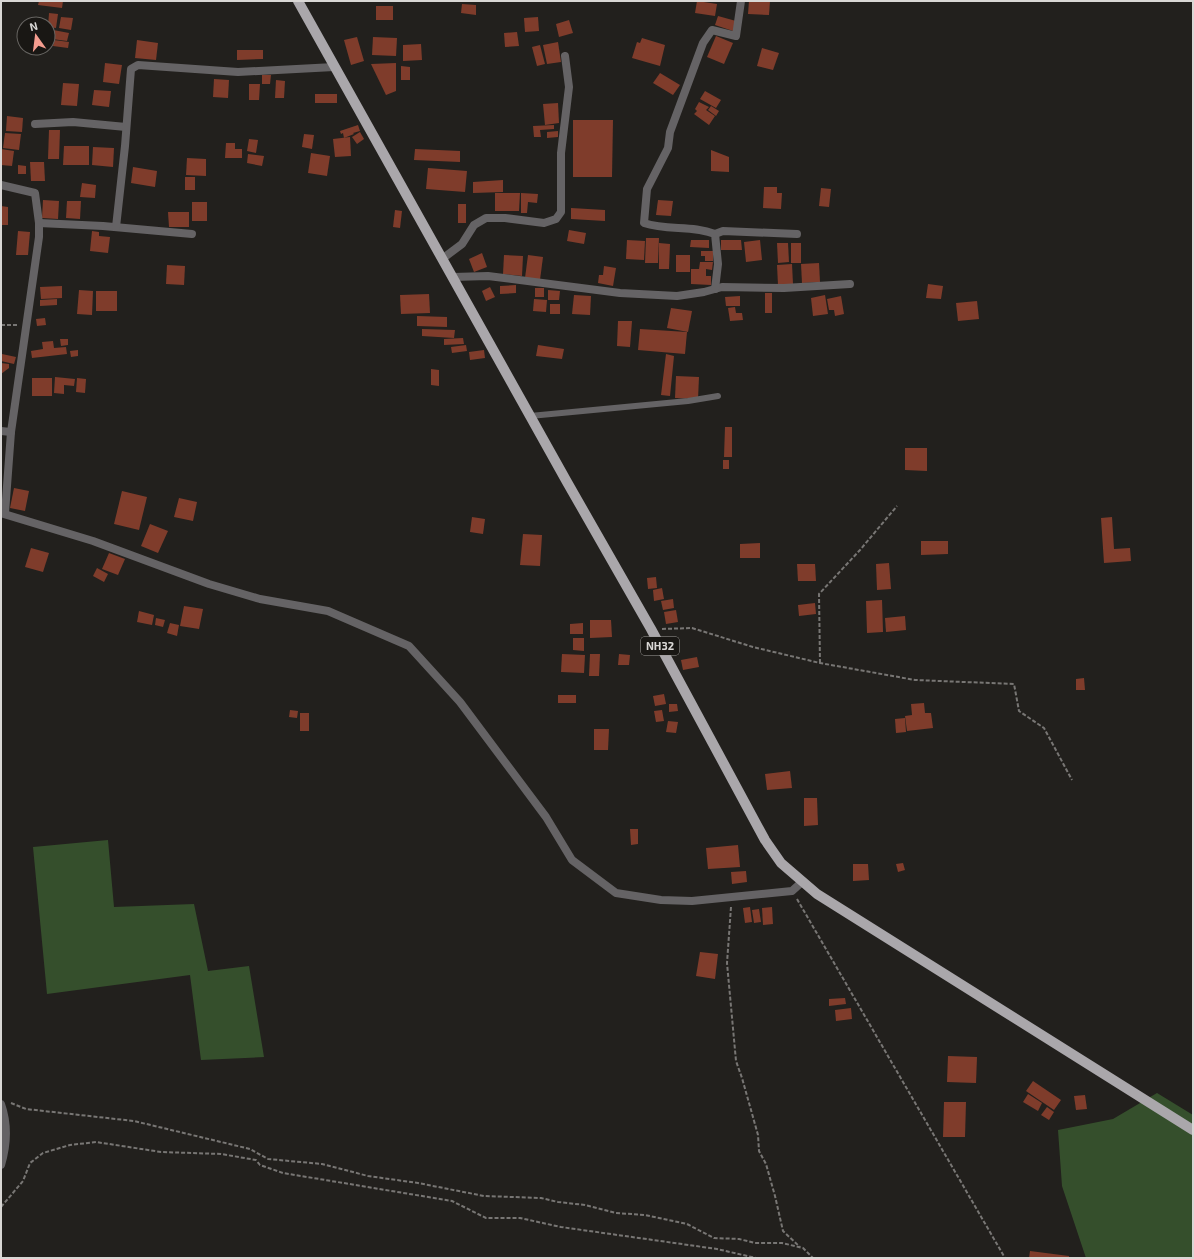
<svg xmlns="http://www.w3.org/2000/svg" width="1194" height="1259" viewBox="0 0 1194 1259" font-family="'Exo 2',sans-serif">
  <style>
    .green { fill: #354f2c }
    .building { fill: #7f3c2b }
    .lines { fill: none; stroke-linecap: round; stroke-linejoin: round }
    .path { stroke: #787674; stroke-width: 2; stroke-dasharray: 4 2; stroke-linecap: butt }
    .service { stroke: #656365; stroke-width: 6 }
    .minor { stroke: #656365; stroke-width: 8 }
    .primary { stroke: #aaa7ab; stroke-width: 10 }
    .labels { text-anchor: middle; stroke-width: 3; stroke-linejoin: round; paint-order: stroke }
    .shield { fill: #191714; stroke: #9f9d9b; stroke-width: 1 }
    .shield-label { font-size: 11px; font-weight: bold; fill: #d9d7d5 }
  </style>
  <rect width="100%" height="100%" fill="#22201d"/>
  <!-- green -->
  <g class="green">
    <path d="M108,840L114,907L194,904L208,971L249,966L264,1057L201,1060L190,975L47,994L33,847Z"/>
    <path d="M1157,1093L1193,1115V1258H1086L1062,1186L1058,1130L1113,1119Z"/>
  </g>
  <!-- building -->
  <g class="building">
    <path d="M39,1H63L62,8L38,5Z"/>
    <path d="M697,1L717,4L715,16L695,13Z"/>
    <path d="M749,1H770L769,15L748,14Z"/>
    <path d="M462,4L476,5V15L461,13Z"/>
    <rect x="376" y="6" width="17" height="14"/>
    <path d="M49,13L58,14L56,28L48,27Z"/>
    <path d="M718,16L736,21L733,31L715,25Z"/>
    <path d="M61,17L73,18L71,30L59,28Z"/>
    <path d="M538,17L539,31L525,32L524,18Z"/>
    <path d="M569,20L573,33L559,37L556,24Z"/>
    <path d="M48,29L69,33L67,41L52,39L51,45L48,44Z"/>
    <path d="M517,32L519,46L505,47L504,33Z"/>
    <path d="M716,36L733,43L724,64L707,57Z"/>
    <path d="M357,37L364,61L351,65L344,40Z"/>
    <path d="M373,37L397,38L396,56L372,55Z"/>
    <path d="M642,38L665,45L660,66L632,58L637,42L640,43Z"/>
    <path d="M54,40L69,42L68,48L53,46Z"/>
    <path d="M137,40L158,43L156,60L135,58Z"/>
    <path d="M558,42L561,62L547,64L543,45Z"/>
    <path d="M421,44L422,60L403,61V45Z"/>
    <path d="M540,45L545,64L537,66L532,47Z"/>
    <path d="M762,48L779,53L773,70L757,66Z"/>
    <path d="M237,50H263V59L237,60Z"/>
    <path d="M105,63L122,65L119,84L103,82Z"/>
    <path d="M396,63V91L386,95L371,64Z"/>
    <path d="M401,66L410,67V80H401Z"/>
    <path d="M660,73L680,85L673,95L653,83Z"/>
    <path d="M262,75H271L270,84H262Z"/>
    <path d="M214,79L229,80L228,98L213,97Z"/>
    <path d="M276,80L285,81L284,98H275Z"/>
    <path d="M63,83L79,84L77,106L61,105Z"/>
    <path d="M249,84H260L259,100H249Z"/>
    <path d="M94,90L111,91L109,107L92,105Z"/>
    <path d="M705,91L721,100L716,108L700,99Z"/>
    <rect x="315" y="94" width="22" height="9"/>
    <path d="M699,102L709,107L706,110L715,116L709,125L694,114L697,111L695,109Z"/>
    <path d="M558,103L559,123L545,125L543,104Z"/>
    <path d="M711,106L719,111L716,116L708,110Z"/>
    <path d="M7,116L23,118L22,132L6,131Z"/>
    <path d="M573,120H613L612,177H573Z"/>
    <path d="M358,125L360,131L353,133L354,134L344,138L343,133L341,134L340,131Z"/>
    <path d="M554,125V129L540,130L541,137H534L533,126Z"/>
    <path d="M49,130H60L59,159H48Z"/>
    <path d="M558,131V137L547,138V132Z"/>
    <path d="M360,132L364,139L357,144L352,137Z"/>
    <path d="M5,133L21,134L19,150L3,148Z"/>
    <path d="M304,134L314,135L312,149L302,147Z"/>
    <path d="M350,137L351,156L335,157L333,139Z"/>
    <path d="M249,139L258,140L256,153L247,151Z"/>
    <path d="M226,143H235V149H242V158H225Z"/>
    <path d="M64,146H89V165H63Z"/>
    <path d="M93,147L114,148L113,167L92,165Z"/>
    <path d="M1,149L14,151L12,166L1,165Z"/>
    <path d="M415,149L460,151V162L414,160Z"/>
    <path d="M711,150L729,157V172L711,171Z"/>
    <path d="M311,153L330,156L327,176L308,173Z"/>
    <path d="M248,154L264,156L262,166L247,163Z"/>
    <path d="M187,158L206,159V176L186,175Z"/>
    <path d="M30,162H44L45,181H31Z"/>
    <path d="M18,165L26,166V174H18Z"/>
    <path d="M133,167L157,171L155,187L131,183Z"/>
    <path d="M428,168L467,171L465,192L426,189Z"/>
    <rect x="185" y="177" width="10" height="13"/>
    <path d="M503,180V192L473,193V182Z"/>
    <path d="M82,183L96,185L95,198L80,197Z"/>
    <path d="M764,187H777V193H782L781,209L763,208Z"/>
    <path d="M821,188L831,189L829,207L819,206Z"/>
    <path d="M495,193H520L519,211H495Z"/>
    <path d="M521,193L538,194L537,203L528,202L527,213H521Z"/>
    <path d="M43,200L59,201L58,219L42,218Z"/>
    <path d="M658,200L673,201L671,216L656,215Z"/>
    <path d="M67,201H81L80,219L66,218Z"/>
    <rect x="192" y="202" width="15" height="19"/>
    <rect x="458" y="204" width="8" height="19"/>
    <path d="M1,206L8,207V225H1Z"/>
    <path d="M571,208L605,210V221L571,219Z"/>
    <path d="M395,210L402,211L400,228L393,227Z"/>
    <path d="M168,212H189V227H169Z"/>
    <path d="M569,230L586,233L584,244L567,241Z"/>
    <path d="M18,231L30,232L28,255H16Z"/>
    <path d="M92,231L99,232V236L110,237L108,253L90,251Z"/>
    <path d="M646,238H659L658,263H645Z"/>
    <path d="M627,240L645,241L644,260L626,259Z"/>
    <path d="M691,240H709V248L690,247Z"/>
    <path d="M721,240H741L742,250H721Z"/>
    <path d="M760,240L762,260L746,262L744,242Z"/>
    <path d="M659,243L670,244L669,269H659Z"/>
    <path d="M777,243H788L789,262L778,263Z"/>
    <rect x="791" y="243" width="10" height="20"/>
    <path d="M701,251H713V261H705V256H701Z"/>
    <path d="M482,253L487,267L474,272L469,259Z"/>
    <path d="M504,255L523,256L522,276L503,274Z"/>
    <path d="M528,255L543,257L540,280L525,278Z"/>
    <rect x="676" y="255" width="14" height="17"/>
    <path d="M700,262H713L712,270L706,269V276H711V285L691,284V269H699Z"/>
    <path d="M819,263L820,282L802,283L801,264Z"/>
    <path d="M792,264L793,284L778,285L777,265Z"/>
    <path d="M167,265L185,266L184,285L166,284Z"/>
    <path d="M604,266L616,268L613,286L598,283L599,275H603Z"/>
    <path d="M928,284L943,286L941,299L926,298Z"/>
    <path d="M516,285V293L500,294V286Z"/>
    <path d="M62,286V298L41,299L40,287Z"/>
    <path d="M490,287L495,297L486,301L482,291Z"/>
    <rect x="535" y="288" width="9" height="9"/>
    <path d="M79,290L93,291L92,315L77,314Z"/>
    <path d="M548,290L560,291L559,300H548Z"/>
    <rect x="96" y="291" width="21" height="20"/>
    <rect x="765" y="293" width="7" height="20"/>
    <path d="M429,294L430,313L401,314L400,295Z"/>
    <path d="M574,295L591,296L590,315L572,314Z"/>
    <path d="M825,295L828,314L813,316L811,298Z"/>
    <path d="M740,296V306H726L725,297Z"/>
    <path d="M841,296L844,314L835,316L834,310H829L827,299Z"/>
    <path d="M57,299V305L40,306V300Z"/>
    <path d="M534,299L547,300L546,312L533,311Z"/>
    <path d="M977,301L979,319L958,321L956,303Z"/>
    <rect x="550" y="304" width="10" height="10"/>
    <path d="M735,307L736,313H742L743,320L730,321L728,308Z"/>
    <path d="M671,308L692,311L688,332L667,328Z"/>
    <path d="M417,316L447,317V327L417,326Z"/>
    <path d="M45,318L46,325L37,326L36,319Z"/>
    <path d="M618,321H632L630,347L617,346Z"/>
    <path d="M422,329L455,330L454,338L422,336Z"/>
    <path d="M640,329L687,332L685,354L638,350Z"/>
    <path d="M463,338L464,344L444,345V339Z"/>
    <path d="M60,339H68V345L61,346Z"/>
    <path d="M53,341L54,348L66,347L67,354L32,358L31,351L43,349L42,342Z"/>
    <path d="M466,345L467,351L452,353L451,347Z"/>
    <path d="M538,345L564,349L562,359L536,356Z"/>
    <path d="M78,350V356L71,357L70,351Z"/>
    <path d="M484,350L485,358L470,360L469,352Z"/>
    <path d="M2,354L16,357L14,364L1,361Z"/>
    <path d="M666,354L674,356L670,396L661,395Z"/>
    <path d="M1,363L9,364V368L1,374Z"/>
    <path d="M431,369L439,370V386L431,385Z"/>
    <path d="M676,376L699,377L698,399L675,398Z"/>
    <path d="M55,377L75,379L74,386L64,385V394L54,393Z"/>
    <rect x="32" y="378" width="20" height="18"/>
    <path d="M77,378L86,379L85,393L76,392Z"/>
    <path d="M725,427H732V457H724Z"/>
    <path d="M905,448H927V471L905,470Z"/>
    <rect x="723" y="460" width="6" height="9"/>
    <path d="M14,488L29,491L25,511L10,508Z"/>
    <path d="M122,491L147,497L139,530L114,524Z"/>
    <path d="M179,498L197,502L193,521L174,517Z"/>
    <path d="M472,517L485,519L483,534L470,532Z"/>
    <path d="M1112,517L1114,549L1130,548L1131,561L1104,563L1101,518Z"/>
    <path d="M150,524L168,531L158,553L141,546Z"/>
    <path d="M523,534L542,535L540,566L520,565Z"/>
    <path d="M921,541H948V554L921,555Z"/>
    <path d="M760,543V558H740V544Z"/>
    <path d="M31,548L49,553L43,572L25,567Z"/>
    <path d="M109,553L125,559L118,575L102,569Z"/>
    <path d="M889,563L891,589L877,590L876,564Z"/>
    <path d="M797,564H815L816,581H798Z"/>
    <path d="M97,568L108,574L104,582L93,576Z"/>
    <path d="M656,577L657,588L648,589L647,578Z"/>
    <path d="M662,588L664,599L654,601L653,590Z"/>
    <path d="M673,599L674,608L663,610L661,601Z"/>
    <path d="M882,600L883,632L867,633L866,601Z"/>
    <path d="M815,603L816,614L799,616L798,605Z"/>
    <path d="M184,606L203,609L199,629L180,626Z"/>
    <path d="M676,610L678,622L666,624L664,612Z"/>
    <path d="M139,611L154,615L152,625L137,622Z"/>
    <path d="M905,616L906,630L886,632L885,618Z"/>
    <path d="M156,618L165,620L163,627L155,625Z"/>
    <path d="M590,620H611L612,637L590,638Z"/>
    <path d="M170,623L179,625L177,636L167,633Z"/>
    <path d="M583,623V634H570V624Z"/>
    <path d="M573,638H584V651L573,650Z"/>
    <path d="M562,654L585,655L584,673L561,672Z"/>
    <path d="M590,654H600L599,676H589Z"/>
    <path d="M619,654L630,655L629,665H618Z"/>
    <path d="M697,657L699,667L683,670L681,660Z"/>
    <path d="M1084,678L1085,690H1076V679Z"/>
    <path d="M664,694L666,704L655,706L653,696Z"/>
    <rect x="558" y="695" width="18" height="8"/>
    <path d="M924,703L925,713H931L933,728L907,731L905,716L912,715L911,704Z"/>
    <path d="M669,704H677L678,711L669,712Z"/>
    <path d="M290,710L298,711L297,718L289,717Z"/>
    <path d="M662,710L664,721L656,722L654,711Z"/>
    <rect x="300" y="713" width="9" height="18"/>
    <path d="M905,718L906,732L896,733L895,719Z"/>
    <path d="M668,721L678,722L676,733L666,732Z"/>
    <path d="M594,729H609L608,750H594Z"/>
    <path d="M790,771L792,788L767,790L765,774Z"/>
    <path d="M804,798H817L818,825L804,826Z"/>
    <path d="M630,829H638V844L631,845Z"/>
    <path d="M738,845L740,867L708,869L706,848Z"/>
    <path d="M903,863L905,870L898,872L896,864Z"/>
    <path d="M853,864H868L869,880L853,881Z"/>
    <path d="M746,871L747,882L732,884L731,872Z"/>
    <path d="M750,907L752,922L745,923L743,908Z"/>
    <path d="M772,907L773,924L763,925L762,908Z"/>
    <path d="M759,909L761,922L754,923L752,910Z"/>
    <path d="M700,952L718,954L715,979L696,976Z"/>
    <path d="M845,998L846,1004L829,1006V999Z"/>
    <path d="M851,1008L852,1019L836,1021L835,1010Z"/>
    <path d="M948,1056L977,1057L976,1083L947,1082Z"/>
    <path d="M1033,1081L1061,1100L1054,1110L1026,1091Z"/>
    <path d="M1028,1094L1042,1103L1038,1111L1023,1102Z"/>
    <path d="M1085,1095L1087,1109L1076,1110L1074,1096Z"/>
    <path d="M944,1102H966L965,1137H943Z"/>
    <path d="M1047,1107L1054,1112L1049,1120L1041,1115Z"/>
    <path d="M1030,1251L1069,1256V1258H1029Z"/>
  </g>
  <g class="lines">
    <!-- path -->
    <g class="path">
      <path d="M1,325H18"/>
      <path d="M662,629L692,628L753,647L820,663L915,680L1014,684L1019,711L1044,728L1072,780"/>
      <path d="M820,663L819,594L860,550L897,506"/>
      <path d="M797,899L1005,1258"/>
      <path d="M731,907L727,963L736,1061L742,1078L758,1135L759,1151L766,1164L775,1196L783,1231L800,1247"/>
      <path d="M11,1103L26,1109L134,1121L250,1149L268,1159L322,1164L368,1176L418,1183L484,1196L541,1198L558,1202L585,1205L616,1213L645,1215L687,1224L714,1238L739,1239L755,1243H782L803,1248L813,1258"/>
      <path d="M1,1207L23,1181L30,1163L43,1153L70,1145L96,1142L161,1152L221,1154L256,1160L260,1165L283,1173L452,1201L486,1218H520L561,1227L717,1249L756,1258"/>
    </g>
    <!-- service -->
    <path class="service" d="M530,416L688,401L718,396"/>
    <!-- minor -->
    <g class="minor">
      <path d="M35,124L73,122L126,127"/>
      <path d="M1,185L35,193L39,223V237L11,432L5,513"/>
      <path d="M39,223L103,226L192,234"/>
      <path d="M116,227L125,146L131,69L138,65L238,72L334,67"/>
      <path d="M715,234L723,231L797,234"/>
      <path d="M442,259L462,244L474,225L486,218H505L544,223L556,219L561,212V153L569,87L565,56"/>
      <path d="M453,277L488,276L620,293L677,296L704,292L722,287L784,288L850,284"/>
      <path d="M715,289L718,264L715,234C692,225 667,231 644,223L647,189L668,148L670,132L703,43L712,30L736,36L741,1"/>
      <path d="M1,431L11,432"/>
      <path d="M1,513L93,541L209,584L260,599L328,611L409,646L460,702L546,817L572,860L616,893L661,900L692,901L792,891L802,882"/>
      <path d="M1,1104C8,1124 7,1145 1,1165"/>
    </g>
    <!-- primary -->
    <path class="primary" d="M298,1L567,482L651,629L765,840L781,863L817,894L1193,1130"/>
  </g>
  <g class="labels">
    <!-- shield labels -->
    <rect class="shield" x="641" y="637" width="38" height="18" rx="3"/>
    <g class="shield-label">
      <text x="660" y="650">NH32</text>
    </g>
  </g>
  <!-- border -->
  <rect width="1194" height="1259" fill="none" stroke="#d9d7d5" stroke-width="4"/>
  <!-- north arrow -->
  <g transform="translate(36 36) rotate(346)"><circle r="19" fill="#191714" stroke="#666461"/>
  <path d="M0-3L7 15L0 10L-7 15Z" fill="#f59d8f"/>
  <text y="-6" font-size="11" font-weight="bold" text-anchor="middle" fill="#d9d7d5">N</text>
  </g>
</svg>
